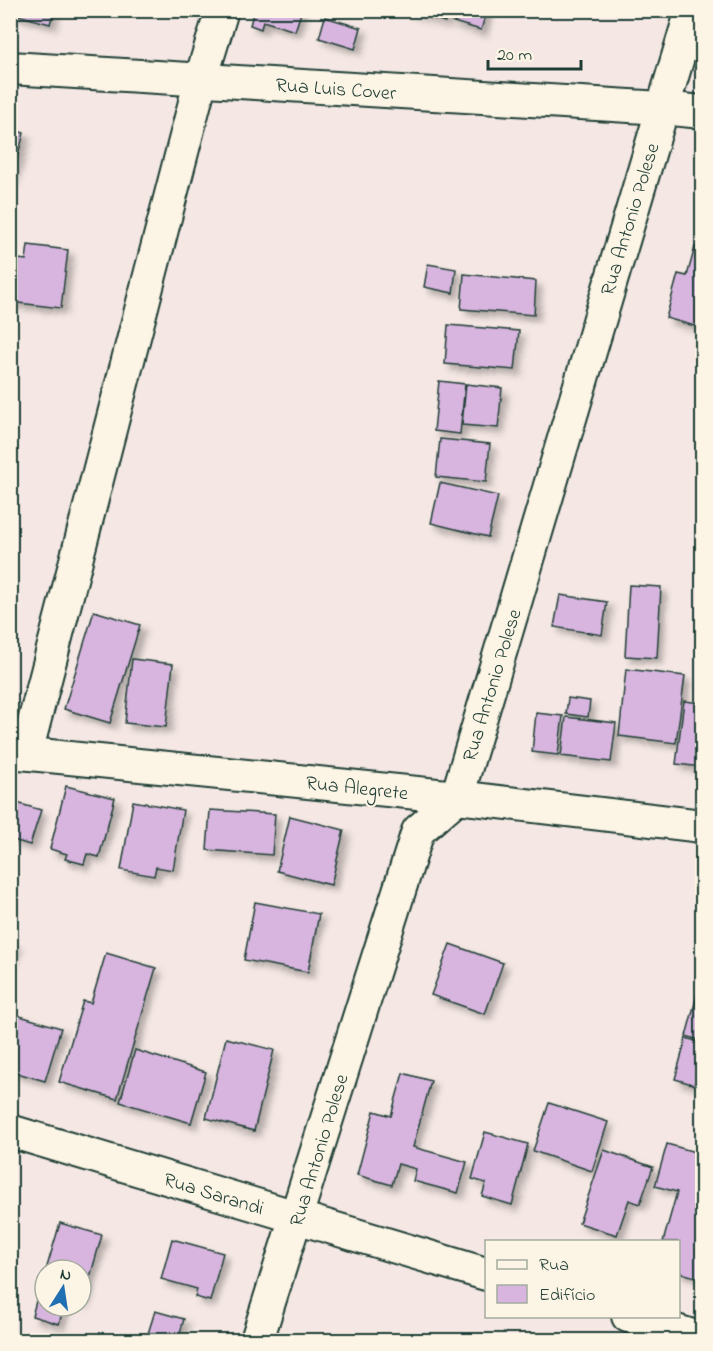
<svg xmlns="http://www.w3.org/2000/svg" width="713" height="1351" viewBox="0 0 713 1351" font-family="'Indie Flower',sans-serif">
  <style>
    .building { fill: #d8b5df; stroke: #1f3d34; stroke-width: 1.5; filter: url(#shadow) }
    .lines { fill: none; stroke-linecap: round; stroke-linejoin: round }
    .minor-casing { stroke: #1f3d34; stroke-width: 36 }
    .minor { stroke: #fcf5e5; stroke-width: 32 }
    .labels { text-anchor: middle; stroke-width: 4.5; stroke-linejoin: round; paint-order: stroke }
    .street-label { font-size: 20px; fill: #1f3d34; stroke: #fcf5e5 }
  </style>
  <defs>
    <filter id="shadow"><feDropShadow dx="5.5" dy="5.5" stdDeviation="3" flood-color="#0004"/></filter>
  </defs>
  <rect width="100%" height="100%" fill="#f5e8e4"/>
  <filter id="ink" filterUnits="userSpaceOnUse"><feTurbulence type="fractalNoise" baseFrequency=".0167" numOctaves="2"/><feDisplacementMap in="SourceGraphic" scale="12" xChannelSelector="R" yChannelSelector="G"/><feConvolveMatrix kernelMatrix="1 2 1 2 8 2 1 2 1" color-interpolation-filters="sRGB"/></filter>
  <g filter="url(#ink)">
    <!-- building -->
    <g class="building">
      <path d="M10,10H54L50,24L10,13Z"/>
      <path d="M254,10H302L295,31L263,21L261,29L250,25Z"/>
      <path d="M406,10H448L445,22Z"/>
      <path d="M453,10H487L481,30L450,21Z"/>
      <path d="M325,17L361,28L355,49L319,38Z"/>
      <path d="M10,129L24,133L11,181H10Z"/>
      <path d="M28,245L68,250L61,308L10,302V258L26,260Z"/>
      <path d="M695,247L702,249V328L666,318L678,274L687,276Z"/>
      <path d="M428,264L456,269L453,293L424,287Z"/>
      <path d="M464,274L536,281L534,315L461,309Z"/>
      <path d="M448,325L519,331L515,370L445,364Z"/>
      <path d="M439,381L465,384L460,434L434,431Z"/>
      <path d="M466,384L502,388L498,428L462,425Z"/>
      <path d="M440,439L490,444L486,482L436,477Z"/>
      <path d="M440,483L498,496L488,537L431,523Z"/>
      <path d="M629,585L661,587L657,658L625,656Z"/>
      <path d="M560,595L607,602L602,635L554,627Z"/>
      <path d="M94,611L140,625L110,723L64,709Z"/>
      <path d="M132,659L173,664L166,727L125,723Z"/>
      <path d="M626,669L685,676L676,743L619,736Z"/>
      <path d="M568,698L590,701L588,717L566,714Z"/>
      <path d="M684,701L702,703V767L676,764Z"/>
      <path d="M536,713L563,716L558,755L532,752Z"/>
      <path d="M566,717L616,723L611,762L561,756Z"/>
      <path d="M66,786L115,798L99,857L87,854L84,864L65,859L67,854L50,849Z"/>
      <path d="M10,801L41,810L30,845L10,839Z"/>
      <path d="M133,801L183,810L173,870L156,867L154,876L121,870Z"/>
      <path d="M210,810L275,814L272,855L207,850Z"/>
      <path d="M290,816L344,830L331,885L277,871Z"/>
      <path d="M255,902L319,914L308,972L244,960Z"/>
      <path d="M10,942L16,944L10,962Z"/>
      <path d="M450,944L503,963L485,1014L431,995Z"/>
      <path d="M106,953L156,968L117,1099L59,1082L83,1001L91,1003Z"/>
      <path d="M702,977V1041L686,1036Z"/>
      <path d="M13,1014L61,1028L45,1081L10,1071V1022Z"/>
      <path d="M226,1038L274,1050L254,1131L206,1118Z"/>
      <path d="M686,1038L702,1043V1087L675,1079Z"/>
      <path d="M135,1050L206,1072L191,1123L120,1102Z"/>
      <path d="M403,1073L431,1081L413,1147L467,1162L458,1193L413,1181L416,1169L398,1164L392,1185L357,1175L374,1111L391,1116Z"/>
      <path d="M549,1103L608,1122L592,1171L533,1151Z"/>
      <path d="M485,1132L528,1144L512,1205L482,1196L486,1183L472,1179Z"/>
      <path d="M667,1144L702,1154V1279L678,1272V1242H663L677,1192L655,1186Z"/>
      <path d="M604,1150L653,1167L640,1204L629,1200L617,1235L579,1223Z"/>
      <path d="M60,1223L102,1235L83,1302L81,1301V1270H46Z"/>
      <path d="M172,1239L223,1253L210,1301L195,1297L197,1289L161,1279Z"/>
      <path d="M40,1286L45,1288V1306H64L59,1324L32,1316Z"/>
      <path d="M155,1311L184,1319L178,1340H146Z"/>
      <path d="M537,1334L558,1340H535Z"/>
    </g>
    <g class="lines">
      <!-- minor casing -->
      <g class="minor-casing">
        <g id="minor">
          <path d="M10,68L662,108L702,112"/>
          <path d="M10,752L457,797L702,826"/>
          <path d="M26,753L201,79L222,10"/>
          <path d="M10,1131L486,1274"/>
          <path d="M628,1316L702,1339"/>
          <path d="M257,1340L418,831L457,797L692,10"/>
        </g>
      </g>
      <!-- minor -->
      <use href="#minor" class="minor"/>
    </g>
  </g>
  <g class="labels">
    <!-- street labels -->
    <g class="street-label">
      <text transform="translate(336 88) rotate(4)" y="7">Rua Luis Cover</text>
      <text transform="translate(629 219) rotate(-73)" y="7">Rua Antonio Polese</text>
      <text transform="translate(491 685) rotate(-73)" y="7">Rua Antonio Polese</text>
      <text transform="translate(357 787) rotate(6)" y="7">Rua Alegrete</text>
      <text transform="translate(318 1150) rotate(-73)" y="7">Rua Antonio Polese</text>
      <text transform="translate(214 1193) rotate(17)" y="7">Rua Sarandi</text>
    </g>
  </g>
  <!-- margin -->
  <rect width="713" height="1351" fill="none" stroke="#fcf5e5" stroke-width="36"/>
  <rect x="18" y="18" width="677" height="1315" fill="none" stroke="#1f3d34" stroke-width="2" filter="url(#ink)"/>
  <!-- legend -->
  <rect x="485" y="1240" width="195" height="78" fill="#fcf5e5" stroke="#a4ab9e" stroke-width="1.5"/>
  <rect x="497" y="1260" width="30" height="9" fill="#fcf5e5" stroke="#a4ab9e" stroke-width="1.5"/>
  <text x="539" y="1270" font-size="18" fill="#1f3d34">Rua</text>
  <rect x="497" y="1285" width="30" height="18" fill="#d8b5df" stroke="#a4ab9e" stroke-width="1.5"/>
  <text x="539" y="1300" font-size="18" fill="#1f3d34">Edifício</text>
  <!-- north arrow -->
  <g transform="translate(63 1288) rotate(12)"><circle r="28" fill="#fcf5e5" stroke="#a4ab9e" stroke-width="1.5"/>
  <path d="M0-4.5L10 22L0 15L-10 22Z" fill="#1f6fb2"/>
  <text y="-9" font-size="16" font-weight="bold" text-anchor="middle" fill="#1f3d34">N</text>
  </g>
  <!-- scale -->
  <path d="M488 60v9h93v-9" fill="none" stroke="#1f3d34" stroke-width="3"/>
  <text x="497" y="60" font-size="18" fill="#1f3d34" stroke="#fcf5e5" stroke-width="4.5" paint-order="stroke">20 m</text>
</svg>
